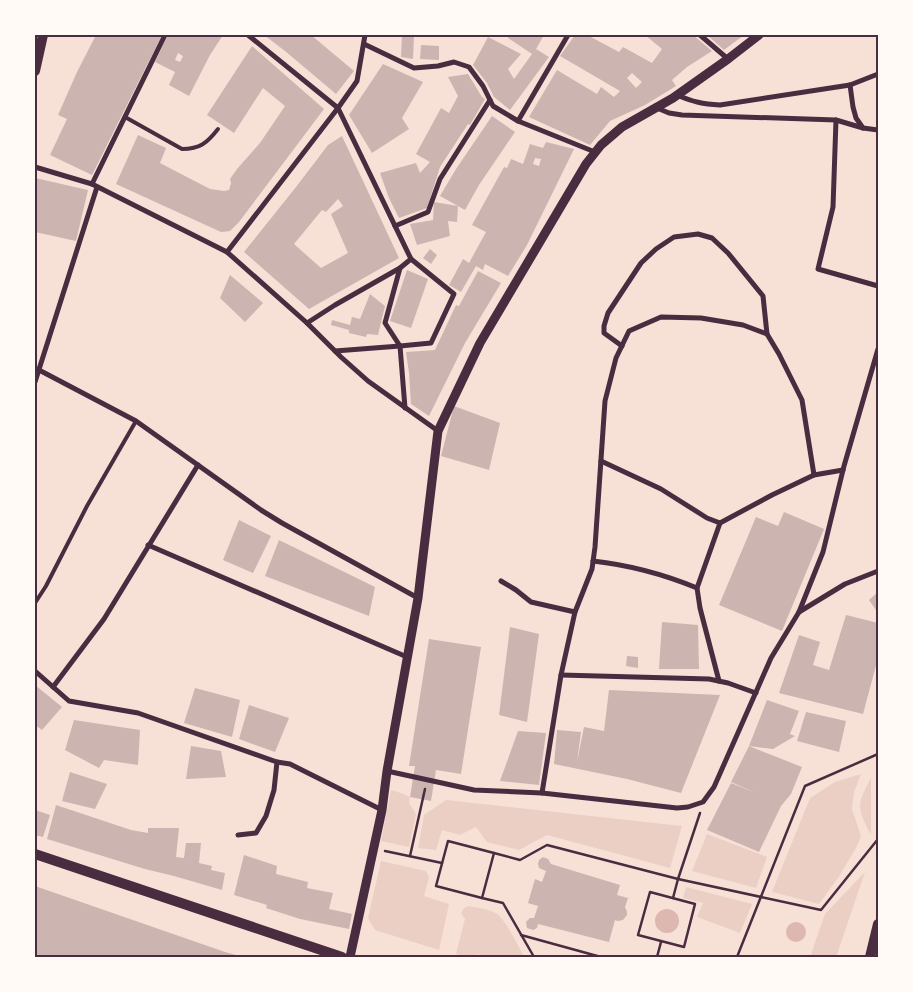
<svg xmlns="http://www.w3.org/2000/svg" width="913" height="992" viewBox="0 0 913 992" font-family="Mulish,sans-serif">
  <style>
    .green { fill: #ebcfc5 }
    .water { fill: #dcb8b0 }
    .building { fill: #ccb4b1; fill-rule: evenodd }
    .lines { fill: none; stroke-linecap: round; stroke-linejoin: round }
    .path { stroke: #4a2c40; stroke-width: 2.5 }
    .service { stroke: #4a2c40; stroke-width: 4 }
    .minor { stroke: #4a2c40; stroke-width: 5 }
    .tertiary { stroke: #4a2c40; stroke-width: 9 }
    .secondary { stroke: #4a2c40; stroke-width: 10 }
    .neatline { fill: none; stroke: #4a2c40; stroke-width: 2 }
  </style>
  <rect width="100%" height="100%" fill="#f7e1d7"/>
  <!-- green -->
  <g class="green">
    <path d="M861,774L854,792L852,809L861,836L856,848L840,875L819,904L772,892L810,798L835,782Z"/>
    <path d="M871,778V835C857,807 856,806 871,778Z"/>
    <path d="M391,790L401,793L410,797L409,803L416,814L409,847L381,841Z"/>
    <path d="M446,800L682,826L670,868L547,835L519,850L487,842L476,827L460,835L442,830L436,850L418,848L424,815Z"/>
    <path d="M707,834L767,857L756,888L692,871Z"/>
    <path d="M381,861L426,871L429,877L424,896L449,904L439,950L375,930L368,918Z"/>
    <path d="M865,872L836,957H810L825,914Z"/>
    <path d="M686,887L752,904L740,933L697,917L703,903L683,898Z"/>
    <path d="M469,906C477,908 488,909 496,913C506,920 518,946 524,957H485L477,954L475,957H467L456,954L465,919L461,913L464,908Z"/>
  </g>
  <!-- water -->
  <g class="water">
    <circle cx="667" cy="921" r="12"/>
    <circle cx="796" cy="932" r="10"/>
  </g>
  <!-- building -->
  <g class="building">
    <path d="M96,35H162L92,175L50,155L67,119L58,115L77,72Z"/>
    <path d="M168,35H223L210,55L189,96L169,85L175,72L155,62ZM178,53L183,56L180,62L175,60Z"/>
    <path d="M264,35H311L354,71L336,94L285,51Z"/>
    <path d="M402,35H414L413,59L401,57Z"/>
    <path d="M510,35H544L536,49L549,57L510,110L494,97L487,83L473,65L488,37L521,54L508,69L514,79L532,54L508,38Z"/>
    <path d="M575,35H587L619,52L623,47L652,63L662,49L645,35H693L712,51L687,67L672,80L676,86L645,105L610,121L590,145L529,117L557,70L597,94L601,87L614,97L620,91L560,56ZM632,73L642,82L636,88L627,78Z"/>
    <path d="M707,35H744L724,50Z"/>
    <path d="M421,45L439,46V60L420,59Z"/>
    <path d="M252,46L324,109L239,222L230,231L221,232L116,184L138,135L166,148L160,163L210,189L224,191L229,190L231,183L230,179L237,169L260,143L285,106L263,88L234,133L207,115Z"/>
    <path d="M383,64L423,82L402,118L409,129L372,153L349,115Z"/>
    <path d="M468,74L482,97L485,99L470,125L468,124L440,167L427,208L399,218L389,198L380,173L416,163L420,173L430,162L416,154L441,108L449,113L458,96L448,77Z"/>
    <path d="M492,116L515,132L479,185L465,210L458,206L457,222L448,221L450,236L417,245L410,224L433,220L434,202L458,206L440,196L456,169Z"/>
    <path d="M342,136L399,258L309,309L244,252L296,187L328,145ZM338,199L343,206L331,214L348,253L321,268L294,244L322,210L326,212Z"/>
    <path d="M546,142L574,149L527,245L508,276L485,264L483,270L476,266L461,292L449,285L463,259L469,263L486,232L472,225L504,167L507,168L511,159L523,164L530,144L543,148ZM535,158L541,159L539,166L533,164Z"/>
    <path d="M35,178L88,190L76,241L35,232Z"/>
    <path d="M430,249L437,255L431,264L423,258Z"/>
    <path d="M407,270L428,279L411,328L390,321Z"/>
    <path d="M478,271L501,283L465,343L429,416L411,404L409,373L406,352L435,350L456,305L459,306Z"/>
    <path d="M230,275L263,303L245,322L220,298Z"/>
    <path d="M370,294L385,306L378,335L367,334L366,337L349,333V330L331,325L332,320L350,325L352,317L360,319Z"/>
    <path d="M454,406L500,423L489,470L441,456Z"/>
    <path d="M784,512L824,529L782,631L719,605L756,517L778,526Z"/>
    <path d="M239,520L271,536L253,573L223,560Z"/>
    <path d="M279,540L375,587L369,616L265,576Z"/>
    <path d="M878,592V613L869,600Z"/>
    <path d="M846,615L878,623V658L863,714L779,693L799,635L820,642L813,665L829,670Z"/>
    <path d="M662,622L698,625L699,669H659Z"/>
    <path d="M510,627L539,634L527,722L499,715Z"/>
    <path d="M429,639L481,647L461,774L436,770L431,801L410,797L415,766H409Z"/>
    <path d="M627,656L638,657V668L626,666Z"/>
    <path d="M35,685L62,707L42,730L35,725Z"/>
    <path d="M195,688L240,700L232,737L184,723Z"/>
    <path d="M609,690L720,695L681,793L627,779L554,764L557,730L581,732L577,762L584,727L604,731Z"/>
    <path d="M767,700L799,711L790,734L795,736L773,749L749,746L802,767L791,794L781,806L759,852L707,830L731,783L756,793L731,782L749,746Z"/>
    <path d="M249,705L289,718L275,752L239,739Z"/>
    <path d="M806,712L846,721L839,752L797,741Z"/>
    <path d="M74,720L140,730L138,765L104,760L99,768L65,750Z"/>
    <path d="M518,731L546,733L539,785L500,781Z"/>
    <path d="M191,746L221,751L226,777L186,779Z"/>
    <path d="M70,772L107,784L95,809L62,801Z"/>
    <path d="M56,805L131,830L148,833V828H179L176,857L184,858L186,843H201L199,863L212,866L211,870L225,873L222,890L174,876L145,869L47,839Z"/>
    <path d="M35,810L50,815L43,837L35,835Z"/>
    <path d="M244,855L277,866L276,874L308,882L307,888L333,893L329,909L352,914L349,929L300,919L266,908L267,905L234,895Z"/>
    <path d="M543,857L548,859L551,864L620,885L617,895L628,898L625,907L627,912V915L623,920L618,921L615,920L609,942L538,924L537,928L533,930L527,928L526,922L530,918H534L538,906L528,903L535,879L542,882L546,871L539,868L538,864L539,860Z"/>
    <path d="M35,886L225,952L243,957H35Z"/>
  </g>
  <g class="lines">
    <!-- path -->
    <g class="path">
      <path d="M448,841L494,853L482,898L436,886Z"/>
      <path d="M385,851L442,863"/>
      <path d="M494,853L520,860L547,845L678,879L821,910L878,839"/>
      <path d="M410,856L425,789"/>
      <path d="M650,892L695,904L684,947L638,935Z"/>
      <path d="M482,898L503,903L534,957"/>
      <path d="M673,898L678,879L700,813"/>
      <path d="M521,935L601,957"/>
      <path d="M657,957L661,942"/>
      <path d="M737,957L805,786L878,754"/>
    </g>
    <!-- service -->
    <g class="service">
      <path d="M125,117L182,149C200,149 207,143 218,129"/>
      <path d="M35,603L46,586L87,506L136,421"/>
    </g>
    <!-- minor -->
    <g class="minor">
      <path d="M248,35L338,108L411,259L400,268L335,305L307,323L341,357L368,381L438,431"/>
      <path d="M700,35L728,59"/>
      <path d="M364,44L414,68L438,66L454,62L469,67L483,86L493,106L518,121L568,35"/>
      <path d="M850,85L853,107L856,118L863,128L878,130"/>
      <path d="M677,95C693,102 703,104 720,105L850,85L878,74"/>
      <path d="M657,108L669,113L682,115L836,120L863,128"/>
      <path d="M836,120L833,207L818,269L878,286"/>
      <path d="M518,121L595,152"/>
      <path d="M35,167L92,184L227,252L307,323"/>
      <path d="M92,184L165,35"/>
      <path d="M395,226L428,212L440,179L490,100"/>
      <path d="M227,252L338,108L357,81L365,35"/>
      <path d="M400,268L385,323L400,346L405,408"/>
      <path d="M622,346L604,333V326L608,313L641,263L656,249L674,237L698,234L712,238L728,253L763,296L767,334"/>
      <path d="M335,351L400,346L431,343L454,294L411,259"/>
      <path d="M39,370L136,421L261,510L282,523L418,598"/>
      <path d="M35,382L97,187"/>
      <path d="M601,461L661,489L707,518L720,523L772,495L814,475"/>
      <path d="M148,545L407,657"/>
      <path d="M593,561C629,565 663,574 697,588"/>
      <path d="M501,581L516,590L531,602L575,612"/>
      <path d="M799,612L845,584L878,571"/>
      <path d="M35,671L69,701L138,713L277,762L290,764L382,810"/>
      <path d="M561,675L709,679L728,683L756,693"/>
      <path d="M719,681L700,608L697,588L720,523"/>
      <path d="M53,687L104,619L198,465"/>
      <path d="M387,771L474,790L542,793L677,808L688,807L703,802L714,787L771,658L799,612L823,552L844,466L878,349"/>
      <path d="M542,793L561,675L575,612L592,569L595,547L605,401L616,358L629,331L661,317L701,318L743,325L767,334L779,354L802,400L814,475L843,470"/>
      <path d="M238,835L256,833L266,816L274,790L277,762"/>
    </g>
    <!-- tertiary -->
    <path class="tertiary" d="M350,957L382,810L387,771L418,598L438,431L480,343L586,164L601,145L622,127L673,98L728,59L759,35"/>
    <!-- secondary -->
    <g class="secondary">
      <path d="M35,71L43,35"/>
      <path d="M35,854L342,957"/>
      <path d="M870,957L878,924"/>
    </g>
  </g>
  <!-- border -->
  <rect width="913" height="992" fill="none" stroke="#fffaf5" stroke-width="72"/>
  <rect x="36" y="36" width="841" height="920" class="neatline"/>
</svg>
